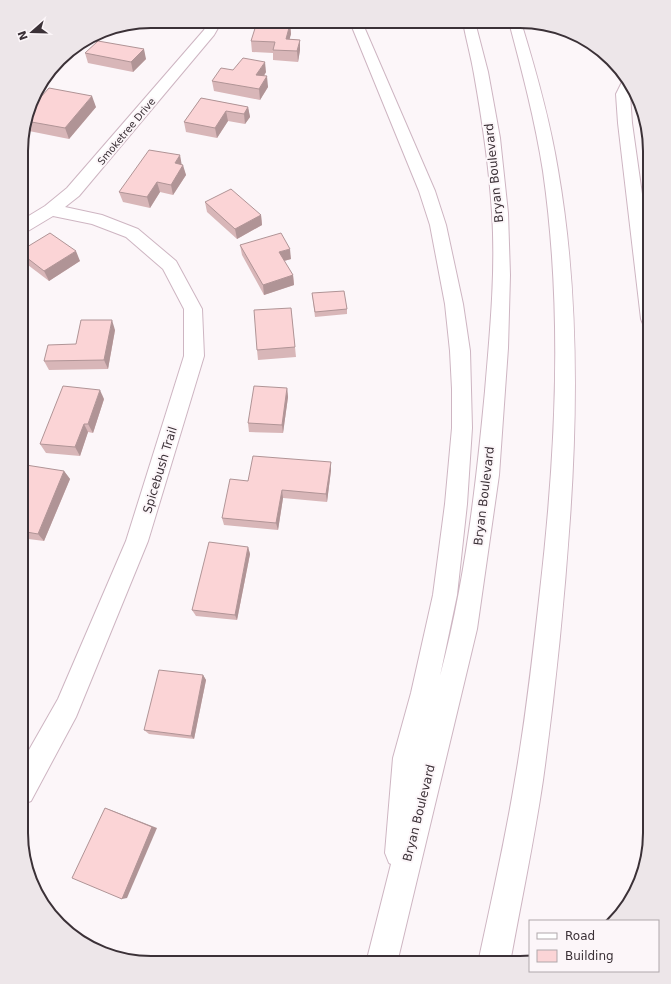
<svg xmlns="http://www.w3.org/2000/svg" width="671" height="984" viewBox="0 0 671 984" font-family="'DejaVu Sans',sans-serif">
  <style>
    .lines { fill: none; stroke-linecap: round; stroke-linejoin: round }
    .minor-casing { stroke: #ceb5c2; stroke-width: 2 }
    .motorway-casing { stroke: #ceb5c2; stroke-width: 2 }
    .minor { fill: #fff; fill-rule: evenodd }
    .motorway { fill: #fff; fill-rule: evenodd }
    .wall { fill: #d8b6b8 }
    .shaded-wall { fill: #b09496 }
    .building { fill: #fbd4d6; stroke: #b09496 }
    .labels { text-anchor: middle; stroke-width: 4; stroke-linejoin: round; paint-order: stroke }
    .far-street-label { font-size: 10px; fill: #3b3137; stroke: #fcf6f9 }
    .street-label { font-size: 12px; fill: #3b3137; stroke: #fcf6f9 }
    .rim { fill: none; stroke: #3b3137; stroke-width: 2 }
  </style>
  <rect width="100%" height="100%" fill="#fcf6f9"/>
  <g class="lines">
    <!-- minor casing -->
    <g class="minor-casing">
      <g id="minor">
        <path d="M209,21H222L214,35L79,196L65,207L102,215L138,229L176,261L202,309L204,356L148,541L76,717L31,801L21,805V764L58,699L126,541L184,356V309L163,269L126,237L92,224L53,216L28,231L22,233V220L45,206L67,188L204,30Z"/>
        <path d="M623,80H625L633,89L630,94L632,123L650,251V326L643,324L641,319L618,123L616,94Z"/>
      </g>
    </g>
    <!-- motorway casing -->
    <g class="motorway-casing">
      <g id="motorway">
        <path d="M350,22H362L435,191L446,225L463,304L470,351L472,428L467,504L457,595L440,676C465,583 476,486 485,391C490,332 496,271 492,212C489,166 482,119 474,74C471,56 466,39 463,22H475L488,72L500,138L508,213L510,275L508,348L499,475L477,629L397,963H366L391,864L389,863L385,853L393,758L411,693L433,595L445,504L452,428V389L450,351L445,304L430,225L419,191Z"/>
        <path d="M509,22H521C536,71 550,120 558,170C578,285 578,403 570,518C564,605 555,693 543,780C534,841 521,902 510,963H478C491,902 505,841 515,780C526,717 533,654 540,591C556,452 563,310 543,171C535,120 522,71 509,22Z"/>
      </g>
    </g>
    <!-- minor -->
    <use href="#minor" class="minor"/>
    <!-- motorway -->
    <use href="#motorway" class="motorway"/>
  </g>
  <!-- wall -->
  <g class="wall">
    <path d="M290,24L291,34L289,39L300,40V50L298,62L273,60V53L252,52L251,41Z"/>
    <path d="M85,53L146,59L133,72L88,63Z"/>
    <path d="M233,70L266,72L264,76L268,87L260,100L214,91L212,81Z"/>
    <path d="M201,98L248,107L250,117L245,124L228,121L217,138L186,132L184,122Z"/>
    <path d="M96,107L69,139L24,130V129L31,108Z"/>
    <path d="M182,165L186,175L173,195L160,192L150,208L123,202L119,192Z"/>
    <path d="M205,202L261,215L262,225L237,239L207,212Z"/>
    <path d="M240,245L291,259L284,261L293,275L294,285L264,295L242,255Z"/>
    <path d="M22,250L80,261L49,281L24,262L22,257Z"/>
    <path d="M312,293L347,309V314L315,317Z"/>
    <path d="M291,308L296,357L258,360L257,350Z"/>
    <path d="M115,330L108,369L49,370L44,361L76,344Z"/>
    <path d="M287,388L288,397L283,433L249,432L248,423Z"/>
    <path d="M104,399L93,433L88,432L80,456L46,453L40,444Z"/>
    <path d="M331,462V470L327,502L283,498L278,530L224,525L222,518L248,481Z"/>
    <path d="M64,471L70,479L44,541L21,538L22,475Z"/>
    <path d="M248,547L250,554L237,620L196,616L192,610Z"/>
    <path d="M203,675L206,680L194,739L149,734L144,730Z"/>
  </g>
  <!-- shaded-wall -->
  <g class="shaded-wall">
    <path d="M290,24L291,34L287,49L286,39Z"/>
    <path d="M300,40V50L298,62L297,51Z"/>
    <path d="M144,49L146,59L133,72L131,62Z"/>
    <path d="M265,62L266,72L258,85L256,75Z"/>
    <path d="M56,65L57,69L41,84V83Z"/>
    <path d="M267,76L268,87L260,100L259,89Z"/>
    <path d="M92,96L96,107L69,139L65,128Z"/>
    <path d="M248,107L250,117L245,124L244,114Z"/>
    <path d="M226,111L228,121L217,138L215,128Z"/>
    <path d="M180,155L182,166L175,163Z"/>
    <path d="M183,165L186,175L173,195L171,185Z"/>
    <path d="M157,182L160,192L150,208L147,197Z"/>
    <path d="M261,215L262,225L237,239L235,229Z"/>
    <path d="M290,249L291,259L280,262L279,252Z"/>
    <path d="M76,251L80,261L49,281L44,271Z"/>
    <path d="M293,275L294,285L264,295L263,285Z"/>
    <path d="M112,320L115,330L108,369L104,360Z"/>
    <path d="M287,388L288,397L283,433L282,425Z"/>
    <path d="M100,390L104,399L93,433L88,424Z"/>
    <path d="M84,424L88,432L80,456L75,447Z"/>
    <path d="M331,462V470L327,502L326,494Z"/>
    <path d="M64,471L70,479L44,541L38,534Z"/>
    <path d="M282,490L283,498L278,530L276,523Z"/>
    <path d="M248,547L250,554L237,620L235,615Z"/>
    <path d="M203,675L206,680L194,739L191,736Z"/>
    <path d="M105,808L111,810L157,828L127,898L122,899Z"/>
  </g>
  <!-- building -->
  <g class="building">
    <path d="M257,22L290,24L286,39L300,40L297,51L273,50L275,42L251,41Z"/>
    <path d="M98,41L144,49L131,62L85,53Z"/>
    <path d="M243,58L265,62L256,75L267,76L259,89L212,81L221,68L233,70Z"/>
    <path d="M49,88L92,96L65,128L26,121L31,108Z"/>
    <path d="M201,98L248,107L244,114L226,111L215,128L184,122Z"/>
    <path d="M149,150L180,155L175,163L183,165L171,185L157,182L147,197L119,192Z"/>
    <path d="M231,189L261,215L235,229L205,202Z"/>
    <path d="M50,233L76,251L44,271L22,254V250Z"/>
    <path d="M281,233L290,249L279,252L293,275L263,285L240,245Z"/>
    <path d="M344,291L347,309L315,312L312,293Z"/>
    <path d="M291,308L295,347L257,350L254,310Z"/>
    <path d="M81,320H112L104,360L44,361L48,345L76,344Z"/>
    <path d="M63,386L100,390L88,424H84L75,447L40,444Z"/>
    <path d="M254,386L287,388L282,425L248,423Z"/>
    <path d="M253,456L331,462L326,494L282,490L276,523L222,518L230,479L248,481Z"/>
    <path d="M26,465L64,471L38,534L21,531L22,475Z"/>
    <path d="M209,542L248,547L235,615L192,610Z"/>
    <path d="M159,670L203,675L191,736L144,730Z"/>
    <path d="M105,808L152,827L122,899L72,878Z"/>
  </g>
  <g class="labels">
    <!-- far-street labels -->
    <g class="far-street-label">
      <text transform="translate(126 131) rotate(-50)" y="4">Smoketree Drive</text>
    </g>
    <!-- street labels -->
    <g class="street-label">
      <text transform="translate(494 173) rotate(-96)" y="4">Bryan Boulevard</text>
      <text transform="translate(160 470) rotate(-73)" y="4">Spicebush Trail</text>
      <text transform="translate(484 496) rotate(-83)" y="4">Bryan Boulevard</text>
      <text transform="translate(419 813) rotate(-76)" y="4">Bryan Boulevard</text>
    </g>
  </g>
  <!-- crop -->
  <path d="M0 0H671V984H0ZM151 28H520A123 123 0 0 1 643 151V833A123 123 0 0 1 520 956H151A123 123 0 0 1 28 833V151A123 123 0 0 1 151 28Z" fill="#ede6e9" fill-rule="evenodd"/>
  <path class="rim" d="M151 28H520A123 123 0 0 1 643 151V833A123 123 0 0 1 520 956H151A123 123 0 0 1 28 833V151A123 123 0 0 1 151 28Z"/>
  <!-- legend -->
  <rect x="529" y="920" width="130" height="52" fill="#fcf6f9" stroke="#afa7ab"/>
  <rect x="537" y="933" width="20" height="6" fill="#ffffff" stroke="#afa7ab"/>
  <text x="565" y="940" font-size="12" fill="#3b3137">Road</text>
  <rect x="537" y="950" width="20" height="12" fill="#fbd4d6" stroke="#afa7ab"/>
  <text x="565" y="960" font-size="12" fill="#3b3137">Building</text>
  <!-- north arrow -->
  <g transform="translate(32 32) rotate(250)" stroke="#fcf6f9" stroke-width="3" paint-order="stroke">
  <path d="M0-3L7 15L0 10L-7 15Z" fill="#3b3137"/>
  <text y="-6" font-size="11" font-weight="bold" text-anchor="middle" fill="#3b3137">N</text>
  </g>
</svg>
